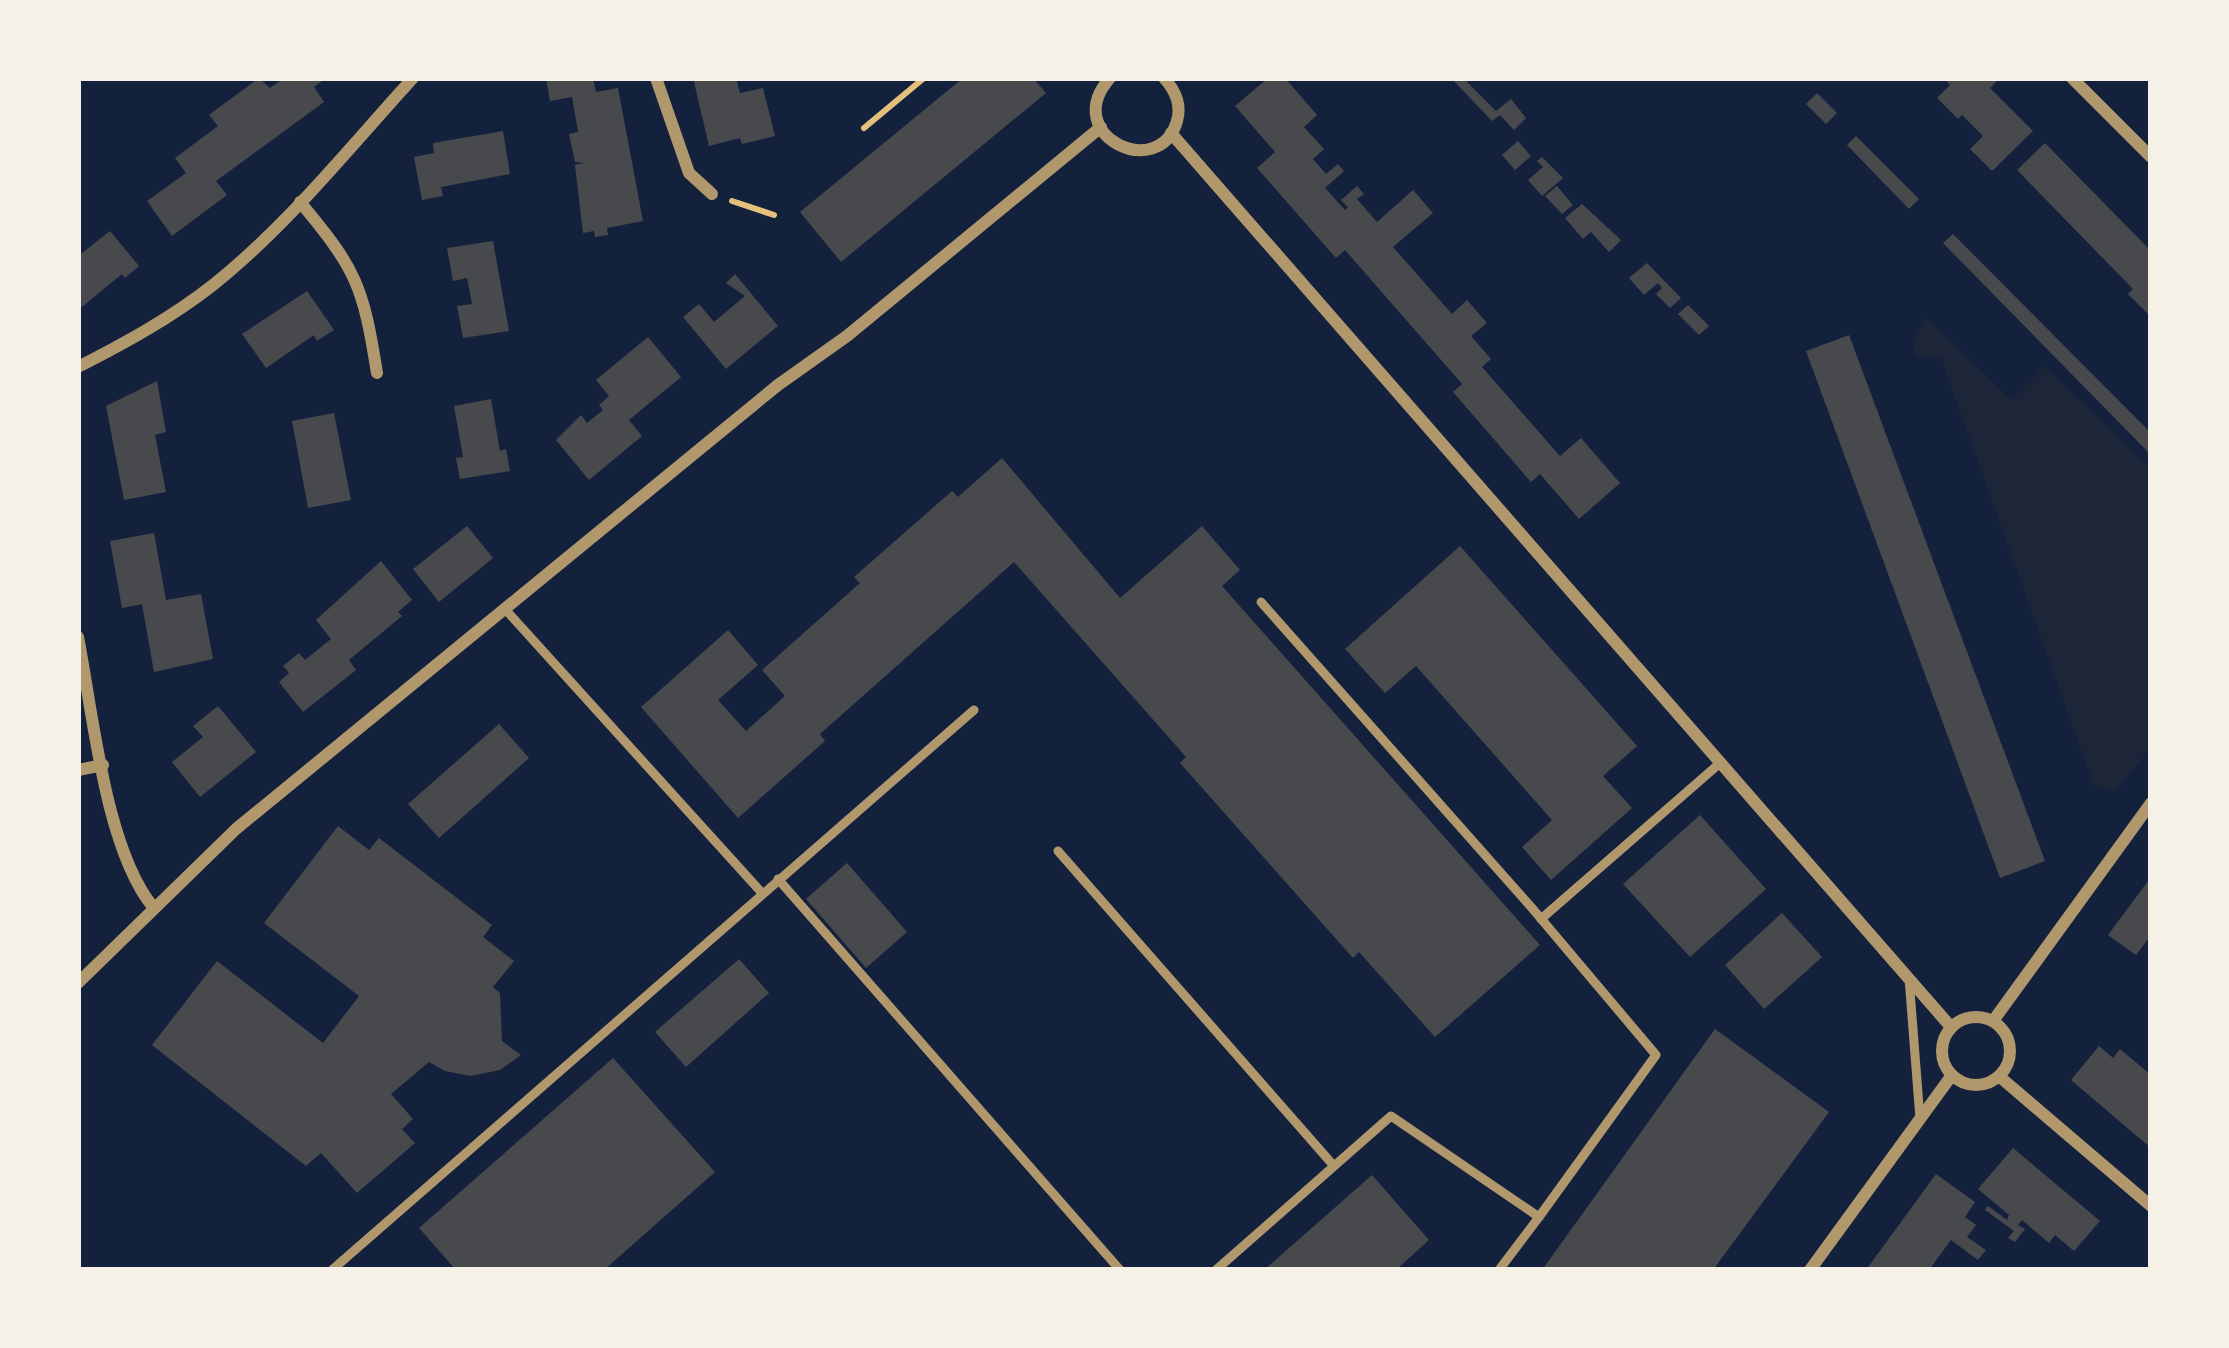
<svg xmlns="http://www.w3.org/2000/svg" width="2229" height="1348" viewBox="0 0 2229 1348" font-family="'PT Sans',sans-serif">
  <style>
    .green { fill: #1d2539 }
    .building { fill: #48494c }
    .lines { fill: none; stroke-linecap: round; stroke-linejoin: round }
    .path { stroke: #e5c07b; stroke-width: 6 }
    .service { stroke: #b1986c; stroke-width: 9 }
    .minor { stroke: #b1986c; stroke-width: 12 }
  </style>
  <rect width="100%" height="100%" fill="#14213d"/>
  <!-- green -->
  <path class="green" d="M1926,318L2012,400L2045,366L2151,469V747L2115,792L2094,786L1941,358L1914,357L1915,339Z"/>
  <!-- building -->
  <g class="building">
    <path d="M259,78L270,88L284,78H326L314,87L324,102L216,181L227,195L172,236L147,201L186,173L175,158L218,126L209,115Z"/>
    <path d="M546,78H593L596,92L618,88L643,221L607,228L608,235L595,237L594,231L583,233L575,165L584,163L575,162L569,134L578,132L572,97L550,101Z"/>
    <path d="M693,78H736L740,93L763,88L775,136L742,144L740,138L709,146Z"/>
    <path d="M963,78H1033L1046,93L841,262L800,212Z"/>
    <path d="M1268,78H1285L1317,115L1304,127L1324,149L1313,159L1326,174L1338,164L1344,171L1325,188L1345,210L1348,207L1341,200L1357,186L1364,194L1357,199L1377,222L1413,190L1433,213L1393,247L1452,314L1467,300L1487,323L1471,336L1491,359L1482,367L1560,456L1581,438L1620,483L1579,519L1540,474L1531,482L1453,392L1462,384L1442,361L1345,250L1336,258L1257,168L1275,152L1235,106Z"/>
    <path d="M1451,78H1463L1496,111L1511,99L1526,118L1514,130L1500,115L1492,121Z"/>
    <path d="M1944,78H2000L1990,88L2033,131L1992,171L1970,149L1983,136L1962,115L1958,119L1937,98L1950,85Z"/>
    <path d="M1817,93L1837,113L1826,124L1806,104Z"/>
    <path d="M503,131L510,174L441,187L443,196L422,200L414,157L434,153L433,143Z"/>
    <path d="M1856,136L1919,199L1909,209L1847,145Z"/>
    <path d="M1518,141L1531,156L1515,170L1502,155Z"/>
    <path d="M2045,143L2151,251V317L2128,294L2133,289L2017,170Z"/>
    <path d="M1542,157L1563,178L1542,196L1528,180L1543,167L1537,161Z"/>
    <path d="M1557,186L1573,205L1562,214L1545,196Z"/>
    <path d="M1582,204L1621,240L1609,252L1591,232L1583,239L1565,218Z"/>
    <path d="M110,231L139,266L125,278L122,274L82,307L78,303V256Z"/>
    <path d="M1953,234L2151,433V455L1943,243Z"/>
    <path d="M493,241L509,331L463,338L457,306L472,304L467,278L453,281L447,248Z"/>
    <path d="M1647,263L1681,298L1670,308L1656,294L1662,288L1658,283L1644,295L1629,278Z"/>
    <path d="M735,274L778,326L726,369L683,317L699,304L714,322L745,296L726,283Z"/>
    <path d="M307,291L334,330L317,341L314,335L266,368L242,334Z"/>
    <path d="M1688,305L1709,326L1699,335L1678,314Z"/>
    <path d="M1849,335L2045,861L2000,878L1806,351Z"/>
    <path d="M648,337L681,377L629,420L642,436L589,480L556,440L581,415L587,423L603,410L599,405L609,396L596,380Z"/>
    <path d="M157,381L166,432L155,435L166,492L124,500L106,406Z"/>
    <path d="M491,399L500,451L506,449L510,471L460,479L456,458L463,457L454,406Z"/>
    <path d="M334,413L351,500L308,508L292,421Z"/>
    <path d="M1002,458L1120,598L1202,526L1240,570L1222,586L1540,945L1435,1037L1359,952L1353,958L1180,763L1186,757L1014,562L820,734L825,741L738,818L641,707L728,630L758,665L718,700L746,731L785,696L762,670L860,583L854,577L952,491L958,497Z"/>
    <path d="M467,526L493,558L439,602L413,569Z"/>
    <path d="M154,533L166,600L201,594L213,659L154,672L142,604L122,608L110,541Z"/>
    <path d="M1460,546L1637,746L1603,776L1632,808L1551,880L1522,847L1552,820L1416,666L1385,693L1345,649Z"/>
    <path d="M381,561L412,600L398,612L402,616L349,660L356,670L303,712L279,682L289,673L283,666L299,653L305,660L331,639L316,620Z"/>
    <path d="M218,706L256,752L200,797L172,762L203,737L193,726Z"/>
    <path d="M499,724L529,758L439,838L408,804Z"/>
    <path d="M1700,815L1766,889L1690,957L1623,884Z"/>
    <path d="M338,826L369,850L379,838L492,925L483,937L514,961L493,987L500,993L502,1041L521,1055L500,1070L470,1076L445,1071L429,1062L391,1094L413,1119L402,1129L415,1143L357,1193L321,1153L306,1166L152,1045L217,961L323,1043L359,996L264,923Z"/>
    <path d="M847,863L907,932L866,968L806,899Z"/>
    <path d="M2151,877V935L2136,955L2108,935Z"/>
    <path d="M1782,913L1822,957L1764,1009L1725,965Z"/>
    <path d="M739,959L769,993L686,1067L655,1032Z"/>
    <path d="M1715,1029L1829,1112L1713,1270H1542Z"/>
    <path d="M2099,1046L2113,1058L2120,1049L2151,1075V1148L2071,1080Z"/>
    <path d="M613,1058L715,1172L604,1270H456L419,1228Z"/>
    <path d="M2013,1148L2100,1221L2074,1251L2055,1235L2049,1243L2022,1220L2018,1225L2025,1229L2015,1242L2008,1238L2014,1231L1985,1210L1988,1206L2007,1220L2009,1215L1978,1189Z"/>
    <path d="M1936,1174L1975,1202L1965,1217L1976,1225L1967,1237L1986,1250L1978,1260L1951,1240L1929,1270H1866Z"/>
    <path d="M1372,1175L1429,1240L1396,1270H1264Z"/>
  </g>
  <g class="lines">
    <!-- path -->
    <g class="path">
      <path d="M864,128L924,78"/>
      <path d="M732,201L774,215"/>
    </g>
    <!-- service -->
    <g class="service">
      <path d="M504,608L762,893"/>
      <path d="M1058,851L1334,1166"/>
      <path d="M778,879L1120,1270"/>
      <path d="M1541,919L1720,763"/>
      <path d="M1909,978L1920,1119"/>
      <path d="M332,1270L974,710"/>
      <path d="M1216,1270L1391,1116L1539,1217L1656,1055L1532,908L1261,602"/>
      <path d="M1499,1270L1539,1217"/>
    </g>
    <!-- minor -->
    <g class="minor">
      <path d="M656,78L689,173L712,194"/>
      <path d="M1110,78C1059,135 1159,183 1177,121C1182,104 1175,90 1164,78"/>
      <path d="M2072,78L2151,157"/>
      <path d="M1171,133L1951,1027"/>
      <path d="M300,202C357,270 363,286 377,373"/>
      <path d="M78,367C125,343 171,318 213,285C288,225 349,148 413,78"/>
      <path d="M78,637C93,713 105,848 153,907"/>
      <path d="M78,770L103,765"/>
      <path d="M78,983L236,829L778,385L847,336L1101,127"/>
      <circle cx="1976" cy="1051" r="34"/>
      <path d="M1993,1021L2151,803"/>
      <path d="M2000,1077L2151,1206"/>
      <path d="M1810,1270L1952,1075"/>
    </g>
  </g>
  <!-- border -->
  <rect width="2229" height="1348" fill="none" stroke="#f6f1e7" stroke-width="162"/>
</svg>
